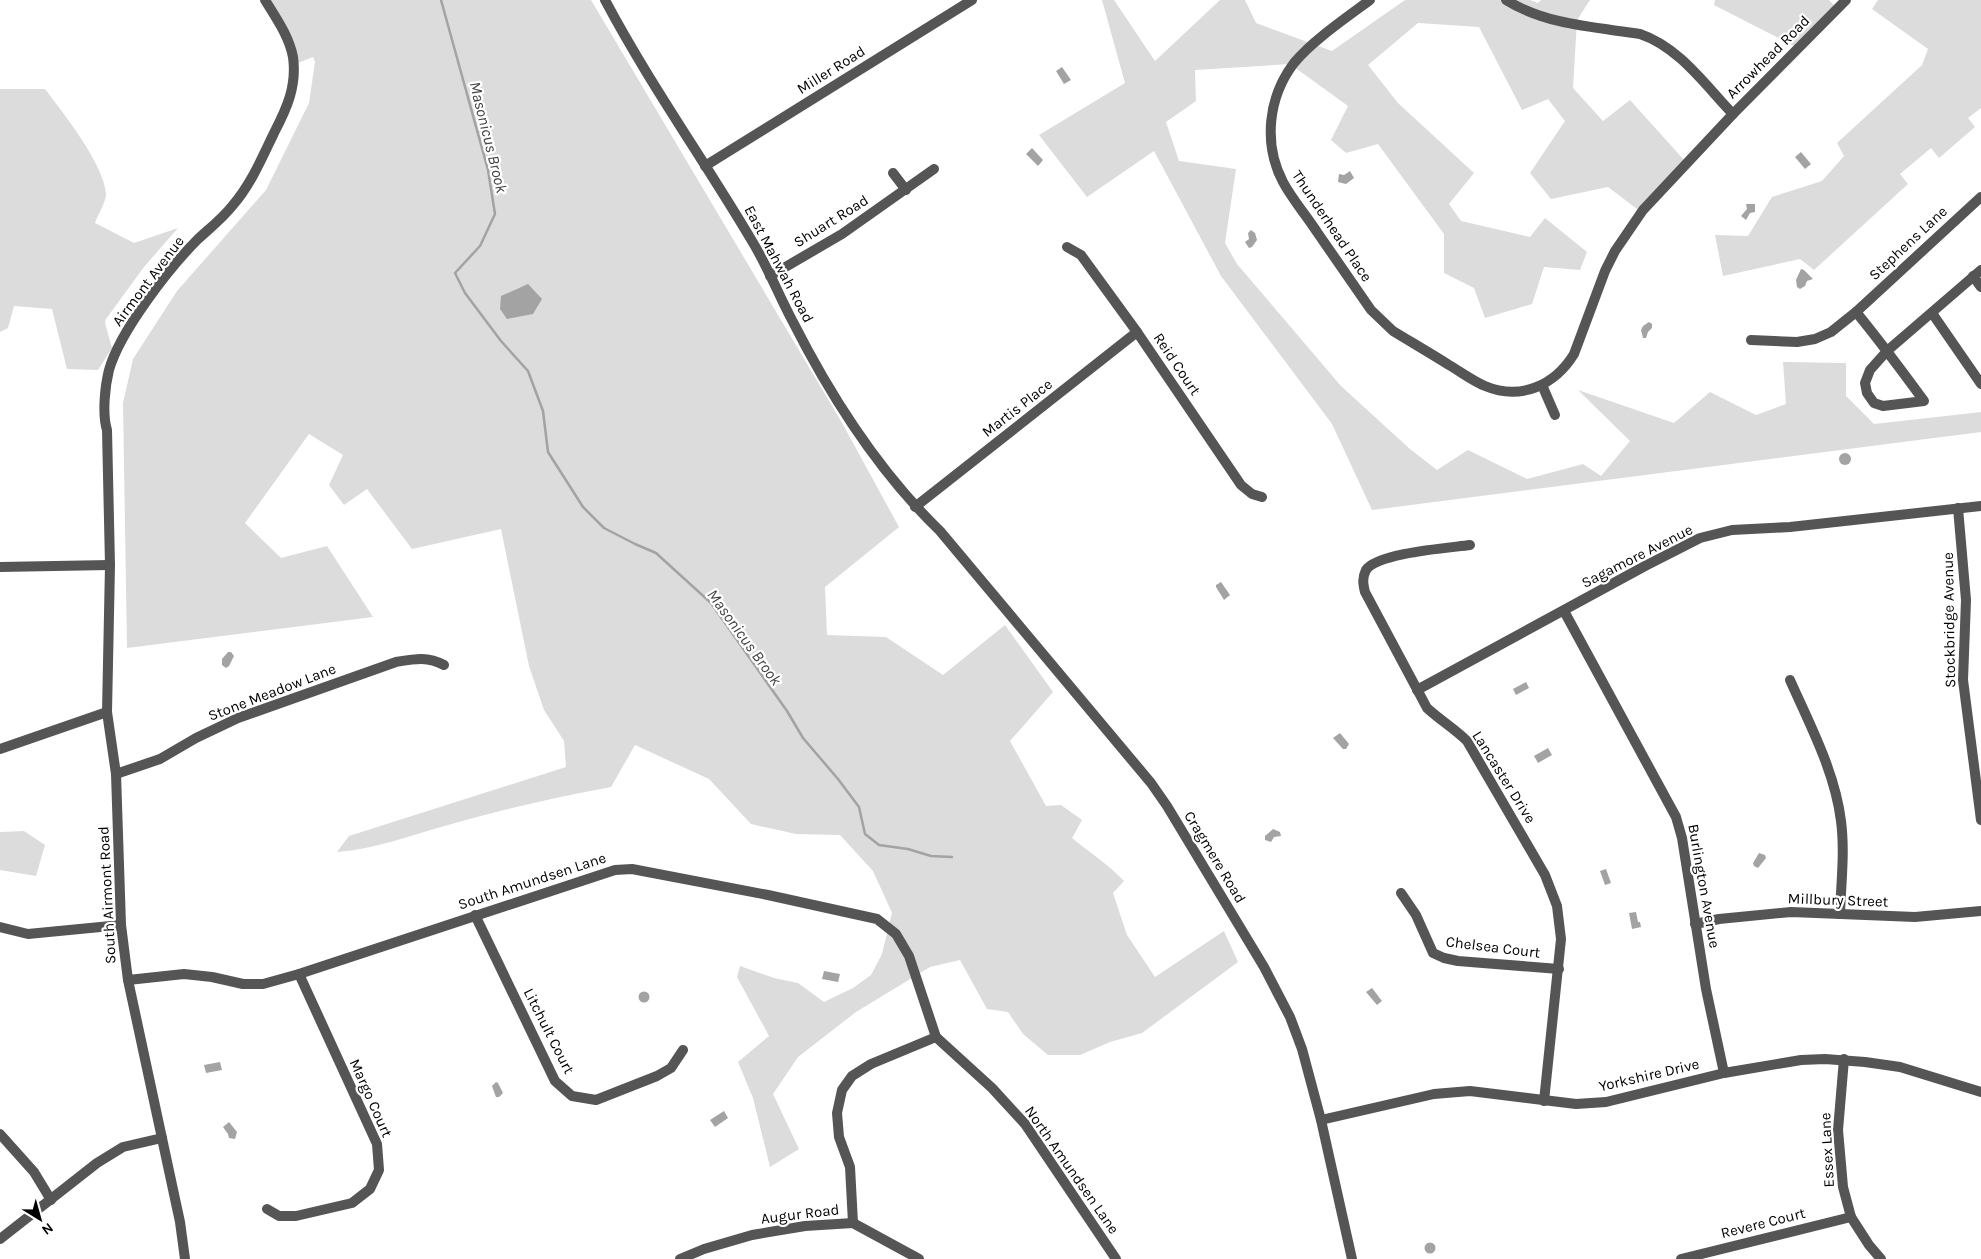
<svg xmlns="http://www.w3.org/2000/svg" width="1981" height="1259" viewBox="0 0 1981 1259" font-family="Karla,sans-serif">
  <style>
    .green { fill: #dcdcdc }
    .water { fill: #a3a3a3 }
    .lines { fill: none; stroke-linecap: round; stroke-linejoin: round }
    .stream { stroke: #a3a3a3; stroke-width: 2.5 }
    .minor { stroke: #555; stroke-width: 10 }
    .labels { text-anchor: middle; stroke-width: 4.5; stroke-linejoin: round; paint-order: stroke }
    .street-label { font-size: 15px; fill: #000; stroke: #fff }
    .water-label { font-size: 16px; font-style: italic; fill: #444; stroke: #fff }
  </style>
  <rect width="100%" height="100%" fill="#fff"/>
  <!-- green -->
  <g class="green">
    <path d="M267,0H591L841,421L899,527L825,587L827,635L886,637L943,675L1005,625L1053,692L1010,741L1046,806L1061,805L1082,820L1072,838C1089,852 1109,865 1124,881L1113,893L1127,935L1155,977L1224,931L1238,962L1142,1033L1110,1042L1080,1055H1048L1023,1034L1008,1012L987,1009L960,960L930,967L856,1012L798,1057L773,1094L799,1149L770,1167L753,1098L738,1062L769,1036L737,977L740,966L774,978L798,983L824,1002L853,988L871,975L882,954L892,913L873,871L840,835L796,834L751,824L709,779L635,745L611,787C556,797 501,810 448,825C411,835 376,849 337,852L349,836L566,767L564,741L544,710L529,666L501,529L412,549L367,489L344,505L329,485L343,455L309,434L245,523L281,558L327,546L373,617L127,648L123,403L133,359L177,291L266,190L309,103L315,62L313,57L298,63L294,43Z"/>
    <path d="M1102,0H1114L1155,61L1220,0H1245L1256,23L1332,51L1405,0H1530L1538,3L1541,0H1590L1577,20L1573,88L1603,121L1630,100L1685,161L1641,212L1608,187L1551,199L1530,173L1565,121L1548,99L1522,110L1479,27L1418,23L1368,65L1398,103L1474,173L1449,204L1461,221L1530,237L1545,218L1587,252L1580,270L1544,267L1532,304L1485,318L1474,288L1444,273V234L1378,144L1346,153L1331,140L1348,106L1290,64L1195,70L1196,101L1166,122L1179,161L1236,169L1225,243L1237,264L1341,386L1410,449L1437,470L1468,450L1527,479L1583,464L1601,476L1630,441L1578,390L1674,423L1710,392L1756,415L1786,404L1783,362L1846,363V396L1874,424L1981,412V432L1372,510L1332,424L1221,276L1154,151L1087,197L1039,135L1125,83Z"/>
    <path d="M1715,0H1829L1835,6L1796,47L1714,5Z"/>
    <path d="M1878,0H1981V108L1968,118L1975,127L1939,158L1931,148L1900,174L1908,184L1814,270L1800,259L1723,276L1715,235L1748,236L1772,197L1822,181L1844,156L1837,143L1922,65L1928,49L1872,9Z"/>
    <path d="M0,89H45C63,113 104,164 106,194C106,202 98,214 95,223L134,243L178,228L144,267L106,319L105,323L112,348L98,370L67,369L52,309L14,306L8,328L0,332Z"/>
    <path d="M24,831L45,845L36,876L0,870V832Z"/>
  </g>
  <!-- water -->
  <g class="water">
    <path d="M1062,67L1071,80L1064,84L1056,71Z"/>
    <path d="M1032,148L1043,160L1038,166L1026,154Z"/>
    <path d="M1801,152L1811,164L1805,169L1795,157Z"/>
    <path d="M1350,171L1354,178L1346,184L1338,182L1339,174L1344,175Z"/>
    <path d="M1746,204H1755V212L1750,213L1746,220L1741,216L1747,209Z"/>
    <path d="M1251,230L1255,233L1257,240L1252,247L1249,248L1245,242L1249,239L1248,233Z"/>
    <path d="M1801,269L1804,270L1813,279L1807,281L1805,286L1800,289L1797,287L1796,280Z"/>
    <path d="M528,284L542,299L533,314L507,319L500,309L501,296Z"/>
    <path d="M1649,322L1652,324V328L1648,332L1646,338H1643L1641,330L1643,326Z"/>
    <circle cx="1845" cy="459" r="6"/>
    <path d="M1221,582L1230,595L1224,600L1216,587V585Z"/>
    <path d="M228,652H231L234,656L229,666L226,668L222,665V659Z"/>
    <path d="M1526,682L1529,688L1516,695L1513,689Z"/>
    <path d="M1340,733L1349,744L1346,749H1343L1333,738Z"/>
    <path d="M1548,748L1552,755L1538,763L1534,756Z"/>
    <path d="M1273,829L1280,832L1281,836L1274,837L1271,842L1265,840V836Z"/>
    <path d="M1759,853L1765,855L1766,858L1758,868L1754,866L1753,863Z"/>
    <path d="M1606,869L1611,883L1605,885L1600,871Z"/>
    <path d="M1636,912L1638,922H1640L1641,927L1632,929L1629,913Z"/>
    <path d="M824,971L840,974L838,982L822,979Z"/>
    <path d="M1372,988L1382,1001L1377,1005L1366,992Z"/>
    <circle cx="644" cy="997" r="5.5"/>
    <path d="M220,1062L222,1070L206,1073L204,1065Z"/>
    <path d="M496,1082L498,1083L503,1093L499,1097H496L492,1086Z"/>
    <path d="M724,1111L728,1118L715,1127L710,1120Z"/>
    <path d="M229,1122L237,1132L235,1139L229,1138L228,1134L223,1127Z"/>
    <circle cx="1430" cy="1248" r="5.5"/>
  </g>
  <g class="lines">
    <!-- stream -->
    <path class="stream" d="M441,0L488,170L495,214L480,246L455,273L465,293L501,341L528,371L543,411L548,452L583,507L604,528L635,544L656,553L711,603L787,711L803,738L838,779L859,807L865,834L879,845L908,849L931,856L952,857"/>
    <!-- minor -->
    <g class="minor">
      <path d="M605,0C649,83 704,160 752,241C768,267 779,296 793,322C832,399 878,471 940,531L1151,783L1167,806L1264,967L1290,1017L1302,1049L1321,1120L1352,1259"/>
      <path d="M1370,0C1347,17 1312,41 1294,63C1268,97 1263,144 1283,182C1292,199 1306,215 1317,232C1335,258 1353,284 1371,310L1393,331C1411,342 1430,353 1449,365C1461,372 1473,381 1485,386C1521,401 1555,385 1574,354L1605,271L1615,251L1643,210L1733,114L1846,0"/>
      <path d="M1506,0C1546,25 1595,27 1640,34C1679,47 1705,85 1733,114"/>
      <path d="M705,166L972,0"/>
      <path d="M893,173L906,190"/>
      <path d="M1067,247L1081,255L1137,332L1241,485L1252,494L1262,497"/>
      <path d="M770,276L842,234L934,169"/>
      <path d="M1973,276L1981,287"/>
      <path d="M1856,312C1880,341 1902,371 1924,401L1883,406L1874,403L1867,393L1865,383L1870,370L1887,351L1981,270"/>
      <path d="M1932,313L1981,384"/>
      <path d="M1751,340L1797,342L1815,339L1831,332L1856,312L1981,197"/>
      <path d="M1542,385L1555,415"/>
      <path d="M915,507L1137,332"/>
      <path d="M1958,508L1966,600L1963,680L1981,820"/>
      <path d="M1470,545C1448,548 1377,553 1366,570C1362,578 1363,584 1365,592L1427,708C1440,720 1455,729 1467,741L1545,875L1557,906L1561,939L1544,1101"/>
      <path d="M0,567L110,565"/>
      <path d="M1564,611L1676,817L1682,838L1706,989L1724,1073"/>
      <path d="M1790,680C1810,725 1835,772 1841,821C1845,852 1841,883 1840,914"/>
      <path d="M1417,690L1645,566L1700,538L1732,530L1790,527L1981,506"/>
      <path d="M0,749L107,712"/>
      <path d="M116,774L160,759L196,738L238,718L396,662C414,659 427,656 444,665"/>
      <path d="M1401,893L1416,915L1433,953L1444,958L1458,961L1559,969"/>
      <path d="M475,915L555,1081L572,1096L596,1100L657,1076L671,1068L683,1050"/>
      <path d="M1695,924L1719,919L1791,912L1915,917L1981,911"/>
      <path d="M0,927L28,934L121,925"/>
      <path d="M128,980L184,974L212,977L243,984H263L299,974L615,870L632,869L768,895L877,919L896,934L909,956L936,1037L992,1088L1025,1124L1116,1259"/>
      <path d="M1844,1059L1838,1130L1843,1187L1851,1217L1869,1245L1881,1259"/>
      <path d="M1321,1120L1434,1094L1470,1091L1576,1104L1606,1102L1724,1073L1801,1060L1825,1059L1865,1062L1900,1067L1981,1092"/>
      <path d="M0,1134L34,1172L51,1200"/>
      <path d="M267,1209L279,1216H296L352,1203L370,1189L379,1170L377,1144L299,974"/>
      <path d="M853,1223L850,1167L839,1137L837,1113L842,1090L852,1076L871,1064L936,1037"/>
      <path d="M0,1239L97,1163L123,1147L162,1138"/>
      <path d="M185,1259L180,1222L128,980L121,925L116,774L107,712L110,565L107,430C102,414 105,386 109,370C120,331 169,268 198,239C210,228 223,218 233,205C251,184 262,158 274,133C287,108 297,86 293,57C289,36 276,18 265,0"/>
      <path d="M680,1259L704,1249L752,1235L805,1226L853,1223L919,1259"/>
      <path d="M1681,1259L1851,1217"/>
    </g>
  </g>
  <g class="labels">
    <!-- street labels -->
    <g class="street-label">
      <text transform="translate(1768 57) rotate(-45)" y="5">Arrowhead Road</text>
      <text transform="translate(831 70) rotate(-32)" y="5">Miller Road</text>
      <text transform="translate(831 221) rotate(-32)" y="5">Shuart Road</text>
      <text transform="translate(1332 226) rotate(56)" y="5">Thunderhead Place</text>
      <text transform="translate(1908 243) rotate(-43)" y="5">Stephens Lane</text>
      <text transform="translate(779 264) rotate(62)" y="5">East Mahwah Road</text>
      <text transform="translate(148 281) rotate(-53)" y="5">Airmont Avenue</text>
      <text transform="translate(1177 364) rotate(56)" y="5">Reid Court</text>
      <text transform="translate(1017 408) rotate(-38)" y="5">Martis Place</text>
      <text transform="translate(1637 556) rotate(-27)" y="5">Sagamore Avenue</text>
      <text transform="translate(1949 620) rotate(-91)" y="5">Stockbridge Avenue</text>
      <text transform="translate(272 692) rotate(-21)" y="5">Stone Meadow Lane</text>
      <text transform="translate(1504 777) rotate(58)" y="5">Lancaster Drive</text>
      <text transform="translate(1215 857) rotate(59)" y="5">Cragmere Road</text>
      <text transform="translate(532 881) rotate(-18)" y="5">South Amundsen Lane</text>
      <text transform="translate(1704 886) rotate(80)" y="5">Burlington Avenue</text>
      <text transform="translate(107 895) rotate(-93)" y="5">South Airmont Road</text>
      <text transform="translate(1838 900) rotate(2)" y="5">Millbury Street</text>
      <text transform="translate(1493 947) rotate(7)" y="5">Chelsea Court</text>
      <text transform="translate(549 1031) rotate(63)" y="5">Litchult Court</text>
      <text transform="translate(1649 1075) rotate(-13)" y="5">Yorkshire Drive</text>
      <text transform="translate(371 1098) rotate(66)" y="5">Margo Court</text>
      <text transform="translate(1827 1150) rotate(-93)" y="5">Essex Lane</text>
      <text transform="translate(1072 1170) rotate(55)" y="5">North Amundsen Lane</text>
      <text transform="translate(800 1214) rotate(-7)" y="5">Augur Road</text>
      <text transform="translate(1763 1223) rotate(-14)" y="5">Revere Court</text>
    </g>
    <!-- water labels -->
    <g class="water-label">
      <text transform="translate(489 137) rotate(76)" y="6">Masonicus Brook</text>
      <text transform="translate(745 637) rotate(54)" y="6">Masonicus Brook</text>
    </g>
  </g>
  <!-- north arrow -->
  <g transform="translate(40 1219) rotate(143)" stroke="#ffffff" stroke-width="4" paint-order="stroke">
  <path d="M0-4L9 19L0 12L-9 19Z" fill="#000000"/>
  <text y="-8" font-size="14" font-weight="bold" text-anchor="middle" fill="#000000">N</text>
  </g>
</svg>
